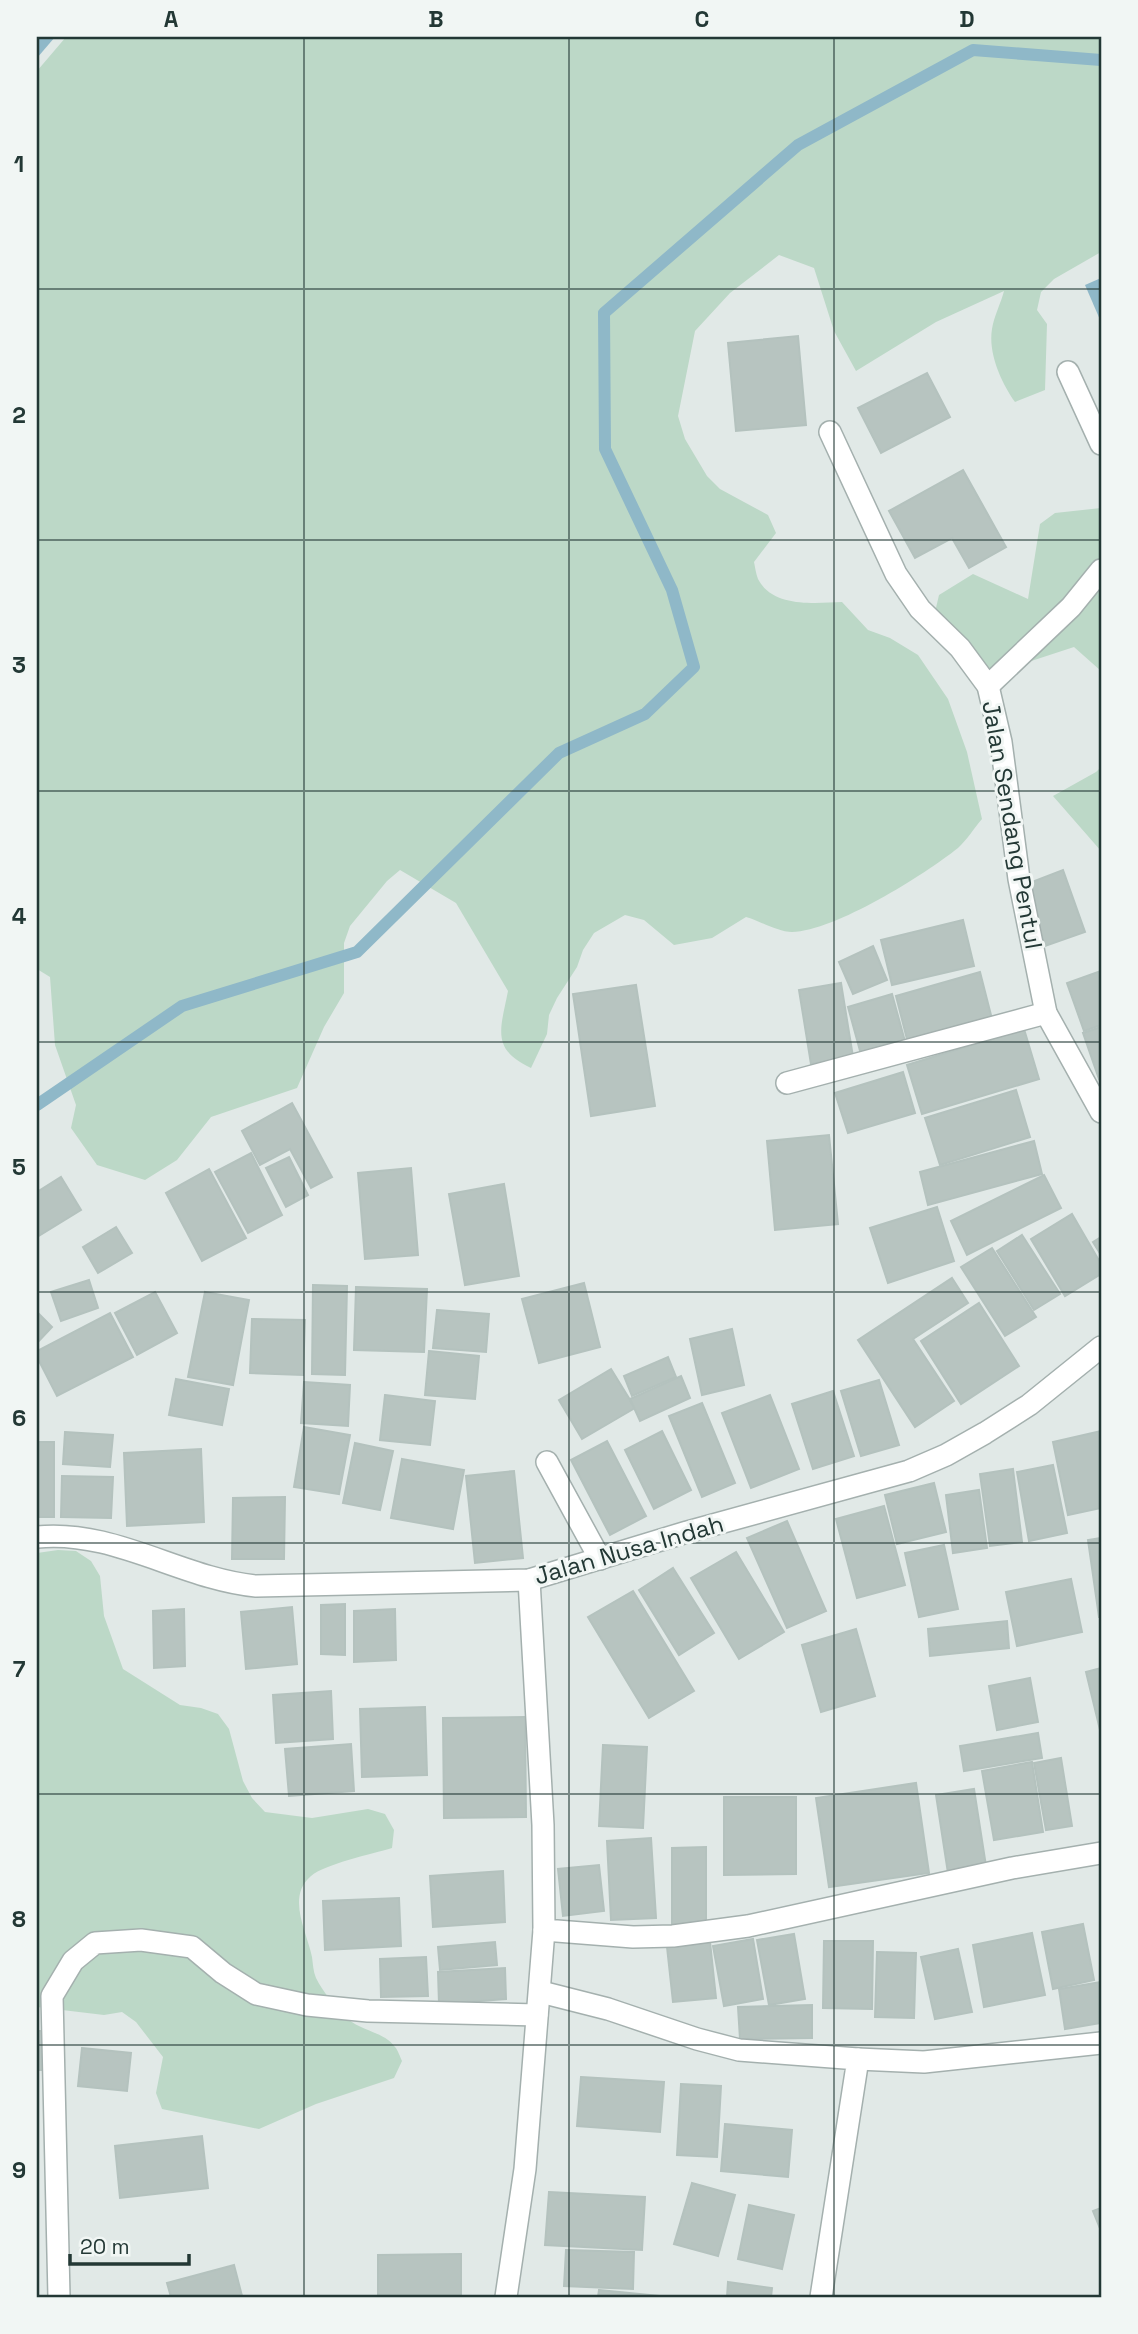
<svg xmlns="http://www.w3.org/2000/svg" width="1138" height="2334" viewBox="0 0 1138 2334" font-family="'Space Grotesk',sans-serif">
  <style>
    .green { fill: #bcd8c7 }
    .water { fill: #8fb8c8 }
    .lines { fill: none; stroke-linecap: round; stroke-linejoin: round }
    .stream { stroke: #8fb8c8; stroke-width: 12 }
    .building { fill: #b7c4c0; stroke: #b4c2be; stroke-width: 2 }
    .street-casing { stroke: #a4b0ae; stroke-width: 24 }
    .street { stroke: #fff; stroke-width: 21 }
    .grid { fill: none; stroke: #233835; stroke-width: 2; stroke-opacity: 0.55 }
    .labels { text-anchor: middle; stroke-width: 6; stroke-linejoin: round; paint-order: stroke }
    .street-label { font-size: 24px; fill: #233835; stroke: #f1f6f4 }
    .neatline { fill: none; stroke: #233835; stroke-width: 2.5 }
    .grid-label { font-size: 23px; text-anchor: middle; font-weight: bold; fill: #233835 }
  </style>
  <rect width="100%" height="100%" fill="#e1e9e7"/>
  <!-- green -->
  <g class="green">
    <path d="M66,37H1101V252L1054,279L1041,292L1037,310L1047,324L1045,390L1015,402C1001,382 988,353 992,329C994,316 1001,303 1004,291L936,322L856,371L834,331L814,268L779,255L730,293L695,331L678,416L685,439L707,476L720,489L768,515L776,533L754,562C755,567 756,574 758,579C773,608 815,603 842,602L868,630L890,638L918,655L948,699L967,752L982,819C974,828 967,840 958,848C924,875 835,931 792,932C778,932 760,921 746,917L712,938L674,945L644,920L625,915L594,933L583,950L577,967L557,998L549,1015L547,1034L531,1068C490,1049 501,1028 508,991L456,903L400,870L387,881L350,926L344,943V993L324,1027L297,1088L211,1117L177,1160L145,1180L97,1165L71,1128L76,1105L55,1045L50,977L37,969V71Z"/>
    <path d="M1101,508V671L1074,647L992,674L932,625L939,595L973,574L1028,599L1040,524L1055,513Z"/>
    <path d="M1101,767V851L1053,796L1096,772Z"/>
    <path d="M58,1550L76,1551L91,1561L100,1576L104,1616L123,1669L180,1705L201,1708L218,1714L229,1729L243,1781L252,1798L265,1812L312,1818L368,1809L385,1814L394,1830L392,1848C372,1854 325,1864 311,1876C286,1897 307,1932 312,1957C313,1964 313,1971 316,1978C323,1992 334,2005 345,2016C358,2031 384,2031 395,2047C398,2050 400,2057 402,2061L394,2078L316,2104L259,2129L162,2109L156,2093L163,2057L136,2022L122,2012L104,2015L37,2007V1553Z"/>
  </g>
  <!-- water -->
  <g class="water">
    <path d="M37,37H55L37,58Z"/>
    <path d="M1101,278V322L1085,285Z"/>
  </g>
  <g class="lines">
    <!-- stream -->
    <path class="stream" d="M37,1105L182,1006L357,952L559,753L645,714L694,667L672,590L605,449L604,313L798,145L973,50L1101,60"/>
  </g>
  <!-- building -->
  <g class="building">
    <path d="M798,336L806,425L736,431L728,343Z"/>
    <path d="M927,373L950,417L881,453L858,408Z"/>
    <path d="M963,470L1006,547L969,568L952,538L915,558L889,511Z"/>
    <path d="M1063,870L1085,932L1045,946L1024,885Z"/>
    <path d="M963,920L974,966L892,985L881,940Z"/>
    <path d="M873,946L887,980L853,994L839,962Z"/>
    <path d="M1101,971V1025L1084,1031L1067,983Z"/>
    <path d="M980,972L993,1023L909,1047L896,996Z"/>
    <path d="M841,983L853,1057L811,1064L799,990Z"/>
    <path d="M636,985L655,1106L591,1116L573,994Z"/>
    <path d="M892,994L906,1045L862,1058L848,1007Z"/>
    <path d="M1101,1027V1078L1099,1079L1083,1033Z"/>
    <path d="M1024,1029L1039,1079L922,1114L907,1065Z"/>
    <path d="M903,1072L915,1113L848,1133L835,1093Z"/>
    <path d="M1016,1090L1030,1137L940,1165L925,1118Z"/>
    <path d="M292,1103L332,1177L311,1188L290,1149L260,1165L242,1131Z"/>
    <path d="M829,1135L838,1224L775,1230L767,1141Z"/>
    <path d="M1034,1141L1042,1174L928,1205L920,1172Z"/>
    <path d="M251,1153L282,1215L248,1233L215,1172Z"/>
    <path d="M289,1157L308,1195L286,1207L266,1168Z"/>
    <path d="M411,1168L418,1255L365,1259L358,1173Z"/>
    <path d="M209,1169L246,1238L202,1261L166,1193Z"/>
    <path d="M1044,1175L1061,1208L967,1255L951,1221Z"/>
    <path d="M61,1177L81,1210L37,1237V1192Z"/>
    <path d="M504,1184L519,1276L465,1285L449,1194Z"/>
    <path d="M937,1207L954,1261L888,1283L870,1228Z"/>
    <path d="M1072,1214L1101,1264V1274L1065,1296L1031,1239Z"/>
    <path d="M116,1227L132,1253L98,1273L83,1247Z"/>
    <path d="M1022,1235L1060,1294L1034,1310L997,1251Z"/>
    <path d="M1101,1237V1255L1093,1242Z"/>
    <path d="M992,1248L1036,1317L1005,1336L961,1267Z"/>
    <path d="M952,1278L968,1303L913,1339L954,1401L915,1427L858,1340Z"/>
    <path d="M89,1280L98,1308L61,1321L51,1292Z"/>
    <path d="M584,1283L600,1347L539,1363L522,1299Z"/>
    <path d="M313,1285L347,1286L345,1375L312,1374Z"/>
    <path d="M356,1287L427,1289L424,1352L354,1350Z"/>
    <path d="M155,1292L177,1333L137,1355L115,1313Z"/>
    <path d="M205,1292L249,1300L233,1385L188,1377Z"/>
    <path d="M979,1303L1019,1366L961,1404L921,1341Z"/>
    <path d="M437,1310L489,1314L486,1352L433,1348Z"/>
    <path d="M37,1312L52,1327L37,1343Z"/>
    <path d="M110,1313L133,1357L57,1396L37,1357V1351Z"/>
    <path d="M252,1319L305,1320L303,1375L250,1373Z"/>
    <path d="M732,1329L744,1385L702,1395L690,1339Z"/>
    <path d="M429,1351L479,1356L475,1399L425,1395Z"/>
    <path d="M668,1357L676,1377L632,1396L624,1376Z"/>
    <path d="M611,1369L635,1408L582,1439L559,1400Z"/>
    <path d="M681,1376L690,1398L640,1421L630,1399Z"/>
    <path d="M176,1379L229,1389L222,1425L169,1415Z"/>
    <path d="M879,1380L899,1445L861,1456L841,1391Z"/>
    <path d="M304,1382L350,1385L348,1426L301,1423Z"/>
    <path d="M833,1391L854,1456L813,1469L792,1404Z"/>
    <path d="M385,1395L435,1401L430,1445L380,1440Z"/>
    <path d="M770,1395L799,1469L751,1488L722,1413Z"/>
    <path d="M702,1403L735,1483L702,1497L669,1416Z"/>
    <path d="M304,1427L350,1435L339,1494L294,1487Z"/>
    <path d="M662,1431L691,1490L654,1509L625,1450Z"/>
    <path d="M1101,1431V1508L1068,1515L1053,1442Z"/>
    <path d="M65,1432L113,1435L110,1467L63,1464Z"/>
    <path d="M607,1441L646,1516L610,1535L571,1460Z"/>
    <rect x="37" y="1442" width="17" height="75"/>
    <path d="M355,1443L393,1451L380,1510L343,1503Z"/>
    <path d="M201,1449L204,1522L127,1526L124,1453Z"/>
    <path d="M402,1459L464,1470L453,1529L391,1518Z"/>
    <path d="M1053,1465L1067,1533L1029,1541L1017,1472Z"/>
    <path d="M1013,1469L1022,1542L990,1546L980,1474Z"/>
    <path d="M514,1471L523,1558L475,1563L466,1476Z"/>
    <path d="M62,1476L113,1477L111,1518L61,1517Z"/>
    <path d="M934,1483L946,1532L897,1544L885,1495Z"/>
    <path d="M979,1490L987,1548L953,1553L946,1495Z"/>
    <path d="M285,1497L284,1559H232L233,1498Z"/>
    <path d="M884,1506L905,1585L857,1598L836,1519Z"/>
    <path d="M787,1521L826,1611L787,1628L747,1538Z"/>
    <path d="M1101,1538V1617H1099L1088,1540Z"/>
    <path d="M944,1545L958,1609L919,1617L905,1553Z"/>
    <path d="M736,1552L784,1632L739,1659L691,1578Z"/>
    <path d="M673,1568L714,1633L679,1655L639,1590Z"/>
    <path d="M1071,1579L1082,1632L1017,1646L1006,1592Z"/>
    <path d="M633,1591L694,1691L649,1718L588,1617Z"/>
    <path d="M345,1604V1655L321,1654V1605Z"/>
    <path d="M292,1607L297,1664L246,1669L241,1612Z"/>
    <path d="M184,1609L185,1666L154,1668L153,1611Z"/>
    <path d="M395,1609L396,1660L354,1662V1611Z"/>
    <path d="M1007,1621L1009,1648L930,1656L928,1629Z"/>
    <path d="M856,1629L875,1696L821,1712L802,1645Z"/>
    <path d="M1101,1668V1734L1086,1672Z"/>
    <path d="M1030,1678L1038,1722L997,1730L989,1686Z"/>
    <path d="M331,1691L333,1739L276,1743L273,1695Z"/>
    <path d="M425,1707L427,1775L362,1777L360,1709Z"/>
    <path d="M525,1717L526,1817L444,1818L443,1718Z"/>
    <path d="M1038,1733L1042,1758L964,1771L960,1746Z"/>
    <path d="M351,1744L354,1791L289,1796L285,1749Z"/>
    <path d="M603,1745L647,1747L643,1828L599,1826Z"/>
    <path d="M1061,1758L1072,1826L1046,1830L1034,1763Z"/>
    <path d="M1032,1762L1043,1832L994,1840L982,1771Z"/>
    <path d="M916,1783L929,1873L829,1887L816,1798Z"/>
    <path d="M974,1789L986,1866L948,1873L936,1795Z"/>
    <path d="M724,1797H796V1874L724,1875Z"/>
    <path d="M651,1838L656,1918L611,1920L607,1841Z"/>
    <path d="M706,1847V1925H672V1848Z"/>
    <path d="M599,1865L604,1911L563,1916L558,1869Z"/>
    <path d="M503,1871L505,1922L433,1927L430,1876Z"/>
    <path d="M399,1898L401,1946L325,1950L323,1901Z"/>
    <path d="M1083,1924L1094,1980L1053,1989L1042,1932Z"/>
    <path d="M1032,1933L1045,1995L984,2007L973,1945Z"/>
    <path d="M794,1934L805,1999L769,2005L757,1940Z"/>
    <path d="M753,1939L763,1999L724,2006L713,1946Z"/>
    <path d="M824,1941H873L872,2009L823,2008Z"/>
    <path d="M495,1942L497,1965L440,1970L438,1947Z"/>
    <path d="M710,1942L716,1998L673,2002L667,1947Z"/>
    <path d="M958,1949L972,2012L935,2019L921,1957Z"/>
    <path d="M877,1952L916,1953L914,2018L875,2017Z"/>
    <path d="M426,1957L428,1996L381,1997L380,1959Z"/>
    <path d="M505,1968L506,1999L439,2004L438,1972Z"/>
    <path d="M1101,1982V2023L1065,2029L1059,1989Z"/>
    <path d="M812,2005V2038L740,2039L738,2007Z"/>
    <path d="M37,2031H43L44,2070H37Z"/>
    <path d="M82,2048L131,2053L127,2091L78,2086Z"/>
    <path d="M581,2077L664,2082L660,2132L577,2126Z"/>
    <path d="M681,2084L721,2086L717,2157L677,2155Z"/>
    <path d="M725,2124L792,2130L788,2177L721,2171Z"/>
    <path d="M202,2136L208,2188L120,2198L115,2146Z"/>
    <path d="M692,2183L735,2195L718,2256L674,2244Z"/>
    <path d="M549,2192L645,2197L642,2250L545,2245Z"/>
    <path d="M749,2205L794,2215L782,2269L738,2259Z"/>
    <path d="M1101,2208V2231L1093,2211Z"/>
    <path d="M566,2250L634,2252L633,2289L564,2286Z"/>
    <path d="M461,2254V2297H378V2255Z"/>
    <path d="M234,2265L242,2296L171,2297L167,2283Z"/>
    <path d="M728,2282L772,2288L771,2297H727Z"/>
    <path d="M599,2290L670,2297H598Z"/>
  </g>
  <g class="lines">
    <!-- street casing -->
    <g class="street-casing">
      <g id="street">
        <path d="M1068,372L1101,444"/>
        <path d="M830,432L896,574L920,609L960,648L988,686L1001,742L1019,879L1046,1013L1101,1112"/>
        <path d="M988,686L1071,607L1101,570"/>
        <path d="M787,1083L1046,1013"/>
        <path d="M547,1462L600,1559"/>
        <path d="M37,1537C114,1529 182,1579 256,1586L529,1580L687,1532L909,1471L946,1455L985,1433L1029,1405L1101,1347"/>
        <path d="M529,1580L543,1825L544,1930L633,1937L673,1936L748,1926L1012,1868L1101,1853"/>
        <path d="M541,1992L608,2009L697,2039L739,2050L858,2059L821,2297"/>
        <path d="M858,2059L924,2062L1101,2043"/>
        <path d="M59,2297L52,1996L73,1961L95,1943L141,1940L192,1947L223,1973L256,1994L307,2005L368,2011L537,2015"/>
        <path d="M506,2297L525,2169L544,1930"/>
      </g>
    </g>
    <!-- street -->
    <use href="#street" class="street"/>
  </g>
  <!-- grid -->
  <path class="grid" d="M304,37V2297M569,37V2297M834,37V2297M37,289H1101M37,540H1101M37,791H1101M37,1042H1101M37,1292H1101M37,1543H1101M37,1794H1101M37,2045H1101"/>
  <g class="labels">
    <!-- street labels -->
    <g class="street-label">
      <text transform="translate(1012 825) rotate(80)" y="8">Jalan Sendang Pentul</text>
      <text transform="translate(629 1550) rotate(-16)" y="8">Jalan Nusa Indah</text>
    </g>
  </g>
  <!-- border -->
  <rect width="1138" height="2334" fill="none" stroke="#f1f6f4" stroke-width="77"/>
  <!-- scale -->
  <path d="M70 2254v10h119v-10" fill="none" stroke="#233835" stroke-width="3.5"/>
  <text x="80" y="2254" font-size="21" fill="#233835" stroke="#f1f6f4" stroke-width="5" paint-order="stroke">20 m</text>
  <rect x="38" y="38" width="1062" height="2258" class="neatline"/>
  <g class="grid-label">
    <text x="171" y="27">A</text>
    <text x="436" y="27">B</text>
    <text x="702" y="27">C</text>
    <text x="967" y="27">D</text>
    <text x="19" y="172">1</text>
    <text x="19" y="423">2</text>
    <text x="19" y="673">3</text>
    <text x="19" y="924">4</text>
    <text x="19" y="1175">5</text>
    <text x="19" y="1426">6</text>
    <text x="19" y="1677">7</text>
    <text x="19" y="1927">8</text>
    <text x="19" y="2178">9</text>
  </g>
</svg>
